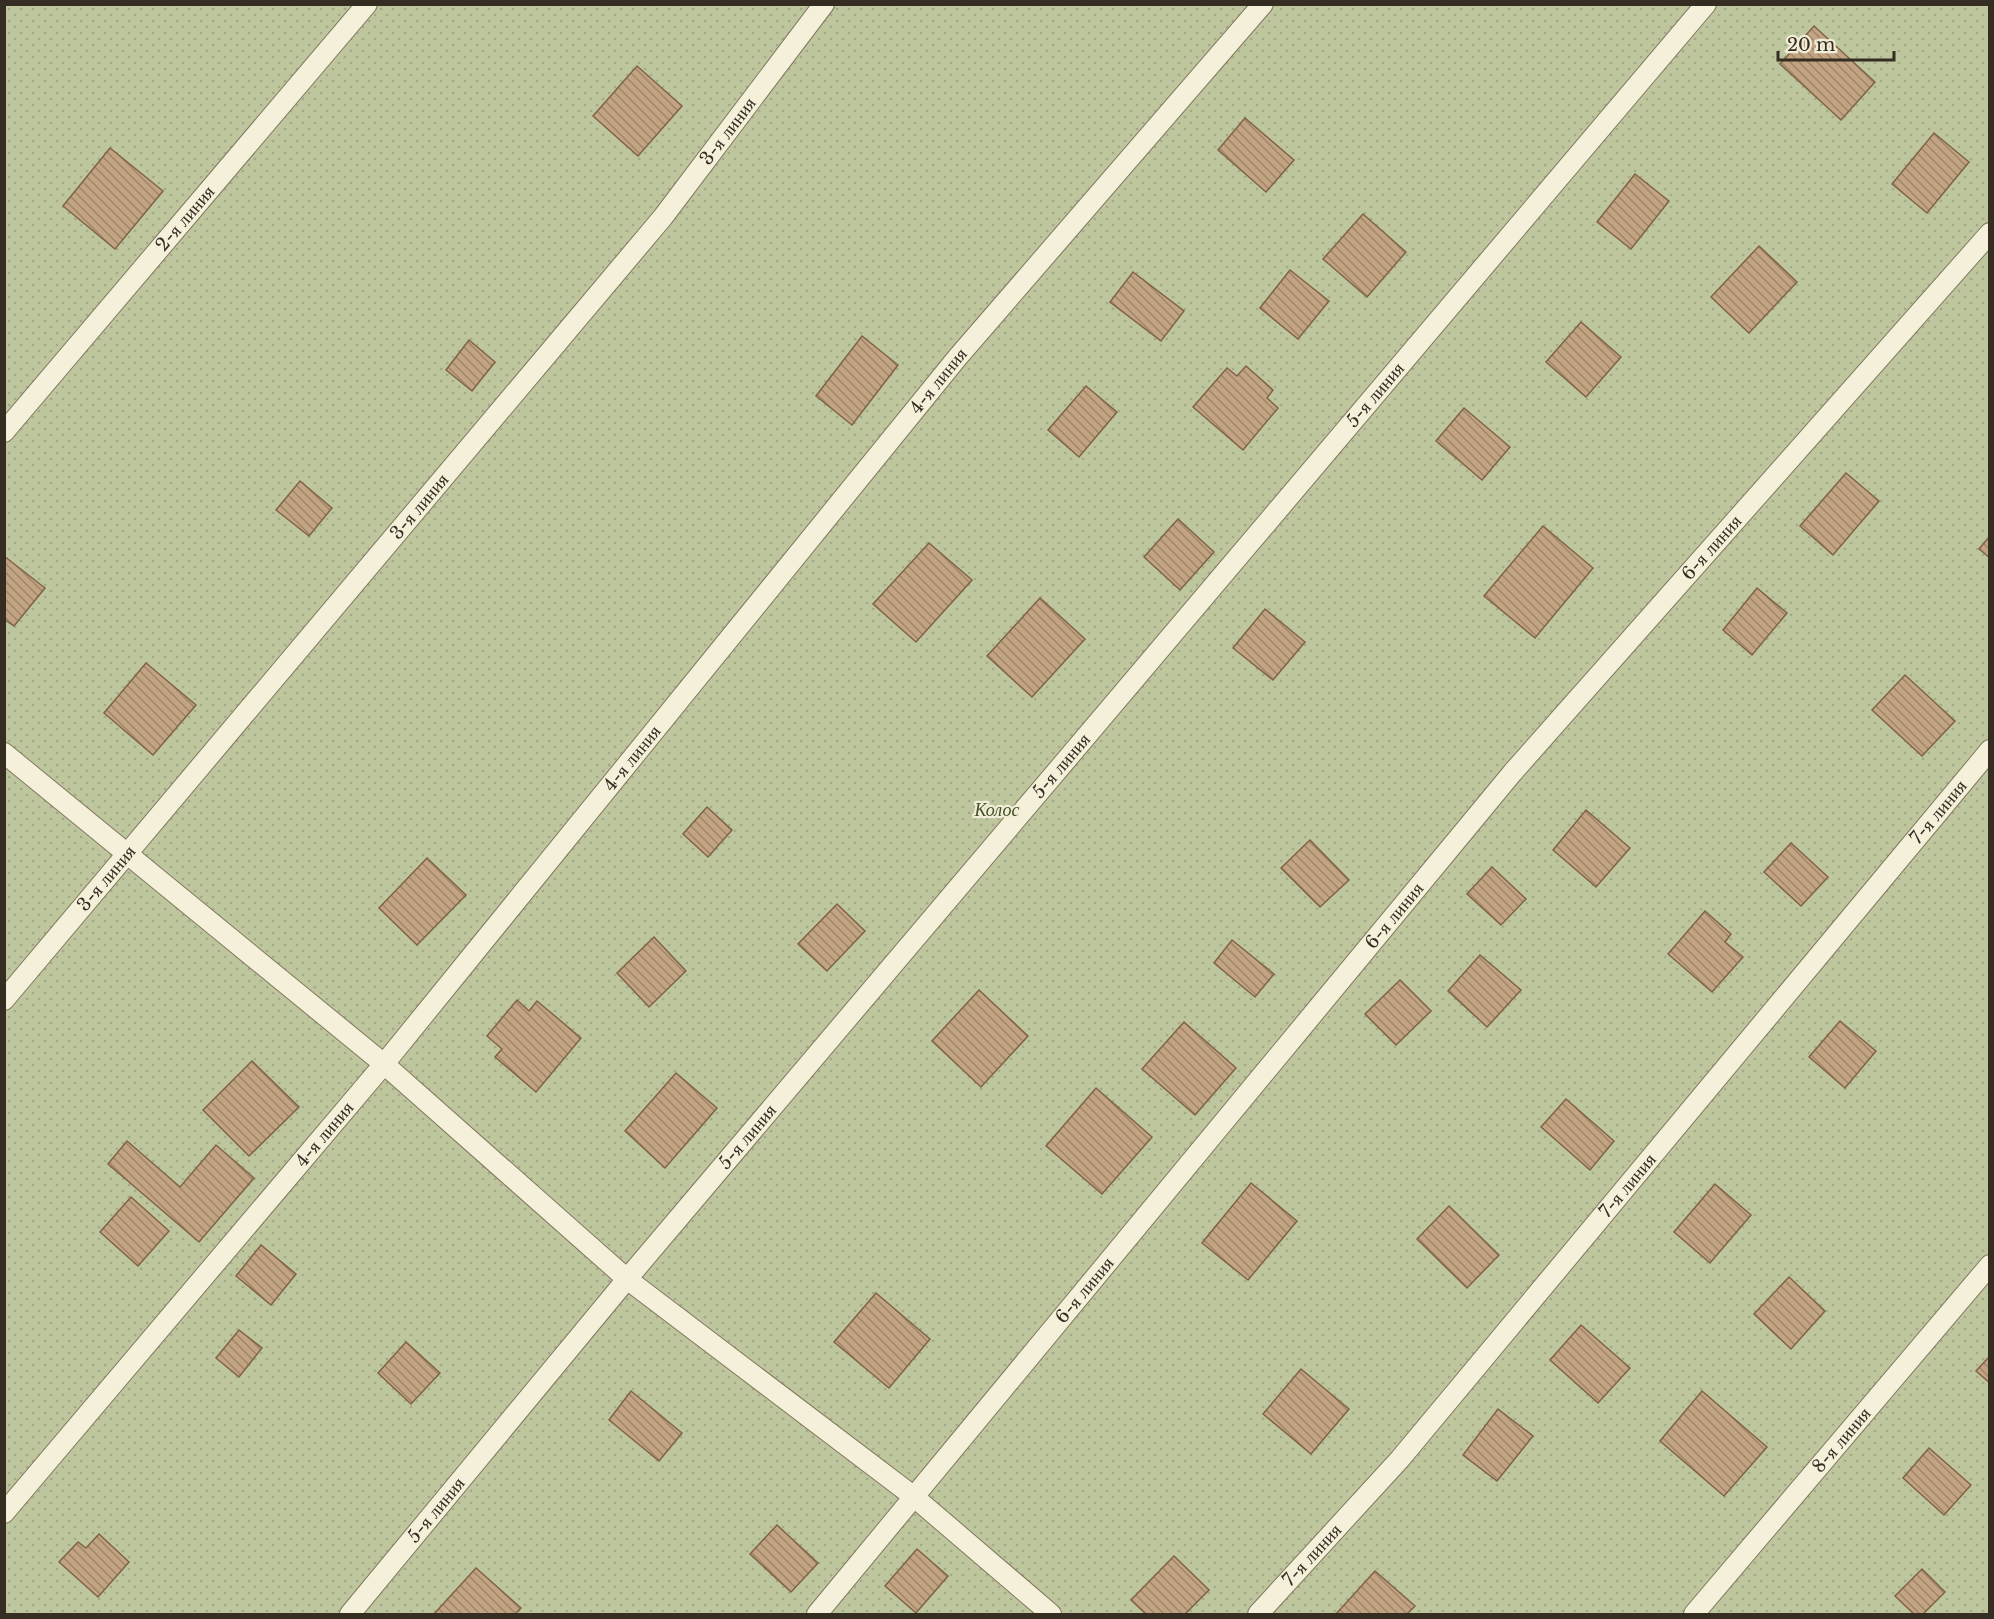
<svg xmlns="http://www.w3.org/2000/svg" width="1994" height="1619" viewBox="0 0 1994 1619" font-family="'Libre Baskerville',serif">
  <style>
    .garden { fill: url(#garden-dots) }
    .building { fill: url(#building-back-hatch); stroke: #806347; stroke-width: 1.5 }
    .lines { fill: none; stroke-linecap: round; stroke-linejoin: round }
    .lane-casing { stroke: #83765f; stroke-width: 22 }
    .lane { stroke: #f5f0da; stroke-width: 20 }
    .labels { text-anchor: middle; stroke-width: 4.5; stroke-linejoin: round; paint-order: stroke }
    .street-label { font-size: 18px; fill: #352d21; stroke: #f2edd6 }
    .park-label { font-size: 18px; font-style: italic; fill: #424f2a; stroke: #f2edd6 }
  </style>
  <defs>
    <pattern id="garden-dots" width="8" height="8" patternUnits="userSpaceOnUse" patternTransform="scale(1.5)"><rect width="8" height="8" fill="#bdc69d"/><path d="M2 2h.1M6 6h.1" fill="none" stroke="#a3aa87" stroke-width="1.8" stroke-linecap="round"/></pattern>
    <pattern id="building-back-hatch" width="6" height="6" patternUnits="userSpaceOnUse" patternTransform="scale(1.5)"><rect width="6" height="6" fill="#c3a482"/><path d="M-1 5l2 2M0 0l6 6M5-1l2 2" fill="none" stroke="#9f866a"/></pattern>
  </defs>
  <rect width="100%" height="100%" fill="#e9e3c8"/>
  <!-- garden -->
  <rect class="garden" x="5" y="5" width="1984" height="1609"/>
  <!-- building -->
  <g class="building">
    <path d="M1814,26L1875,82L1841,120L1780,64Z"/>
    <path d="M637,66L682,106L638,156L593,116Z"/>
    <path d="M1245,118L1294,160L1266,192L1218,150Z"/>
    <path d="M1934,133L1969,162L1927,213L1892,184Z"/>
    <path d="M110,148L163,191L115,249L63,206Z"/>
    <path d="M1635,174L1669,201L1631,249L1597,222Z"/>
    <path d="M1363,214L1406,252L1367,297L1323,259Z"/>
    <path d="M1759,246L1797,282L1749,333L1711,297Z"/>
    <path d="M1290,270L1329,301L1298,339L1260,308Z"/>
    <path d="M1133,272L1184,311L1161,341L1110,302Z"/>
    <path d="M1581,322L1621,357L1586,397L1546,362Z"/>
    <path d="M862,336L898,365L852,425L816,396Z"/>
    <path d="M469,340L495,362L472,391L446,370Z"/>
    <path d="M1246,366L1273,390L1267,398L1278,408L1243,450L1193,407L1227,368L1237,376Z"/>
    <path d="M1086,386L1117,412L1079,457L1048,430Z"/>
    <path d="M1464,408L1510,447L1482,480L1436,441Z"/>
    <path d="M1846,473L1879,501L1833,555L1800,526Z"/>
    <path d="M300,481L332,508L309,536L276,510Z"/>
    <path d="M1178,519L1214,552L1180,590L1144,557Z"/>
    <path d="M1543,526L1593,568L1535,638L1484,596Z"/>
    <path d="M1990,536V558L1979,549Z"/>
    <path d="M929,543L972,580L916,642L873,604Z"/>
    <path d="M4,556L45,588L14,626L4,619Z"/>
    <path d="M1757,588L1787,613L1752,655L1723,630Z"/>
    <path d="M1040,598L1085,639L1032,697L987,656Z"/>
    <path d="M1265,609L1305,642L1273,680L1233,648Z"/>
    <path d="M146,663L196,705L153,755L104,713Z"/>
    <path d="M1905,675L1955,721L1922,756L1872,710Z"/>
    <path d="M707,807L732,830L708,857L683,834Z"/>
    <path d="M1586,810L1630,848L1596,887L1553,850Z"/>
    <path d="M1310,840L1349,880L1320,907L1281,868Z"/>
    <path d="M1791,843L1828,877L1801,906L1764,872Z"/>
    <path d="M427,858L466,895L417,945L379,908Z"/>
    <path d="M1492,867L1526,899L1501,925L1467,894Z"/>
    <path d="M837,904L865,931L827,971L798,944Z"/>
    <path d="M1705,911L1731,934L1725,942L1743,957L1712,992L1668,954Z"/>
    <path d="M654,937L686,971L649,1007L617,973Z"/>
    <path d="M1232,940L1274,974L1255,997L1214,963Z"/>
    <path d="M1480,955L1521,990L1487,1027L1448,991Z"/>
    <path d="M1400,980L1431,1011L1396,1045L1365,1014Z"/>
    <path d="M979,990L1028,1036L981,1087L932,1041Z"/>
    <path d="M517,1000L529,1011L537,1001L581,1038L536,1092L495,1057L502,1049L487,1036Z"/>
    <path d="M1840,1021L1876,1051L1845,1088L1809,1057Z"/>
    <path d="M1184,1022L1236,1068L1195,1115L1142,1069Z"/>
    <path d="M252,1061L299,1107L249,1156L203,1110Z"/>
    <path d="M676,1073L717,1108L665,1168L625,1131Z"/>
    <path d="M1096,1088L1152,1137L1102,1194L1046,1146Z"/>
    <path d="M1566,1099L1614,1141L1590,1170L1541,1127Z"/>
    <path d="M127,1141L180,1187L216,1145L254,1178L199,1242L108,1164Z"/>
    <path d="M1251,1183L1297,1221L1248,1280L1202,1243Z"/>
    <path d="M1715,1184L1751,1215L1710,1263L1674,1232Z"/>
    <path d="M131,1197L169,1231L138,1266L100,1232Z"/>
    <path d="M1449,1206L1499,1255L1467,1288L1417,1239Z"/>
    <path d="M261,1245L296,1274L271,1305L236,1276Z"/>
    <path d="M1789,1277L1825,1311L1791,1349L1754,1314Z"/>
    <path d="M876,1293L930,1339L889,1388L834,1342Z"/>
    <path d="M1581,1325L1630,1368L1598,1403L1550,1360Z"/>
    <path d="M239,1330L262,1348L239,1377L216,1358Z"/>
    <path d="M406,1342L440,1373L411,1404L378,1373Z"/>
    <path d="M1990,1356V1383L1976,1371Z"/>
    <path d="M1301,1369L1349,1409L1311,1454L1263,1414Z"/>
    <path d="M631,1391L682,1433L659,1461L609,1420Z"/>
    <path d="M1702,1391L1767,1447L1724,1496L1660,1441Z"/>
    <path d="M1498,1409L1533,1436L1497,1481L1463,1455Z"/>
    <path d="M1929,1448L1971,1485L1944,1515L1903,1478Z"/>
    <path d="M777,1525L818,1563L791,1592L750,1554Z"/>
    <path d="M99,1534L129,1562L98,1597L59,1562L78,1542L86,1548Z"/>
    <path d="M917,1549L948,1576L916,1613L885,1586Z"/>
    <path d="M1174,1556L1209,1590L1185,1614H1146L1131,1600Z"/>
    <path d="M476,1568L521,1608L515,1614H434Z"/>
    <path d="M1922,1569L1945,1592L1923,1614H1914L1895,1596Z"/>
    <path d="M1375,1571L1415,1606L1407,1614H1336Z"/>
  </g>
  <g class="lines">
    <!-- lane casing -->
    <g class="lane-casing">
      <g id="lane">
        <path id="s1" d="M4,432L367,4"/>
        <path d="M4,753L384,1064L627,1279L913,1496L1051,1614"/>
        <path id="s2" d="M4,1000L663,217L824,4"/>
        <path id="s3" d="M4,1513L384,1064L957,358L1263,4"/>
        <path id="s4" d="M350,1614L627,1279L1706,4"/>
        <path id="s5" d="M817,1614L1513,772L1990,233"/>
        <path id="s6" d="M1258,1614L1400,1459L1990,750"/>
        <path id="s7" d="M1694,1614L1990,1265"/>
      </g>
    </g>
    <!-- lane -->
    <use href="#lane" class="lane"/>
  </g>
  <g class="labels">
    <!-- street labels -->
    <g class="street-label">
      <text dy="6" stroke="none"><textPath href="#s2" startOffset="1131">3-я линия</textPath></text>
      <text dy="6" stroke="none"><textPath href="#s1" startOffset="280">2-я линия</textPath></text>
      <text dy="6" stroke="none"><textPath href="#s3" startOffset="1468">4-я линия</textPath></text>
      <text dy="6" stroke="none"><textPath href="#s4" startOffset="1593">5-я линия</textPath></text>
      <text dy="6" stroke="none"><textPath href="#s2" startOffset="645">3-я линия</textPath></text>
      <text dy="6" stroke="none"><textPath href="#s5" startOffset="1392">6-я линия</textPath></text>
      <text dy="6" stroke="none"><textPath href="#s3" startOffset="982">4-я линия</textPath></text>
      <text dy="6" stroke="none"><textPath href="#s4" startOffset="1107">5-я линия</textPath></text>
      <text dy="6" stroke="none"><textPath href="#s6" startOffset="1052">7-я линия</textPath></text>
      <text dy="6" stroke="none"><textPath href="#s2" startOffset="159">3-я линия</textPath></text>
      <text dy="6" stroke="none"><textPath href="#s5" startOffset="906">6-я линия</textPath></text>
      <text dy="6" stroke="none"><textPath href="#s3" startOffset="496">4-я линия</textPath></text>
      <text dy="6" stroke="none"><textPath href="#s4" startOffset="621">5-я линия</textPath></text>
      <text dy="6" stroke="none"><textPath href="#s6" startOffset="566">7-я линия</textPath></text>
      <text dy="6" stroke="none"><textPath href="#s5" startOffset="420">6-я линия</textPath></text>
      <text dy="6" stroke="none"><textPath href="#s7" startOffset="228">8-я линия</textPath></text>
      <text dy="6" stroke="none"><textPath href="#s4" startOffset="135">5-я линия</textPath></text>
      <text dy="6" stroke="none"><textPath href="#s6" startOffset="80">7-я линия</textPath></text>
    </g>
    <!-- park labels -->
    <g class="park-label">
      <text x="997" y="816">Колос</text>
    </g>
  </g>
  <!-- border -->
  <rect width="1994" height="1619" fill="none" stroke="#352d21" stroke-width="12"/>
  <!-- scale -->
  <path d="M1778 51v9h116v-9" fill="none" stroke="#352d21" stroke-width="3"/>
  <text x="1787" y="51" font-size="18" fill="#352d21" stroke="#f2edd6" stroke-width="4.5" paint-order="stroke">20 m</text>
</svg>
